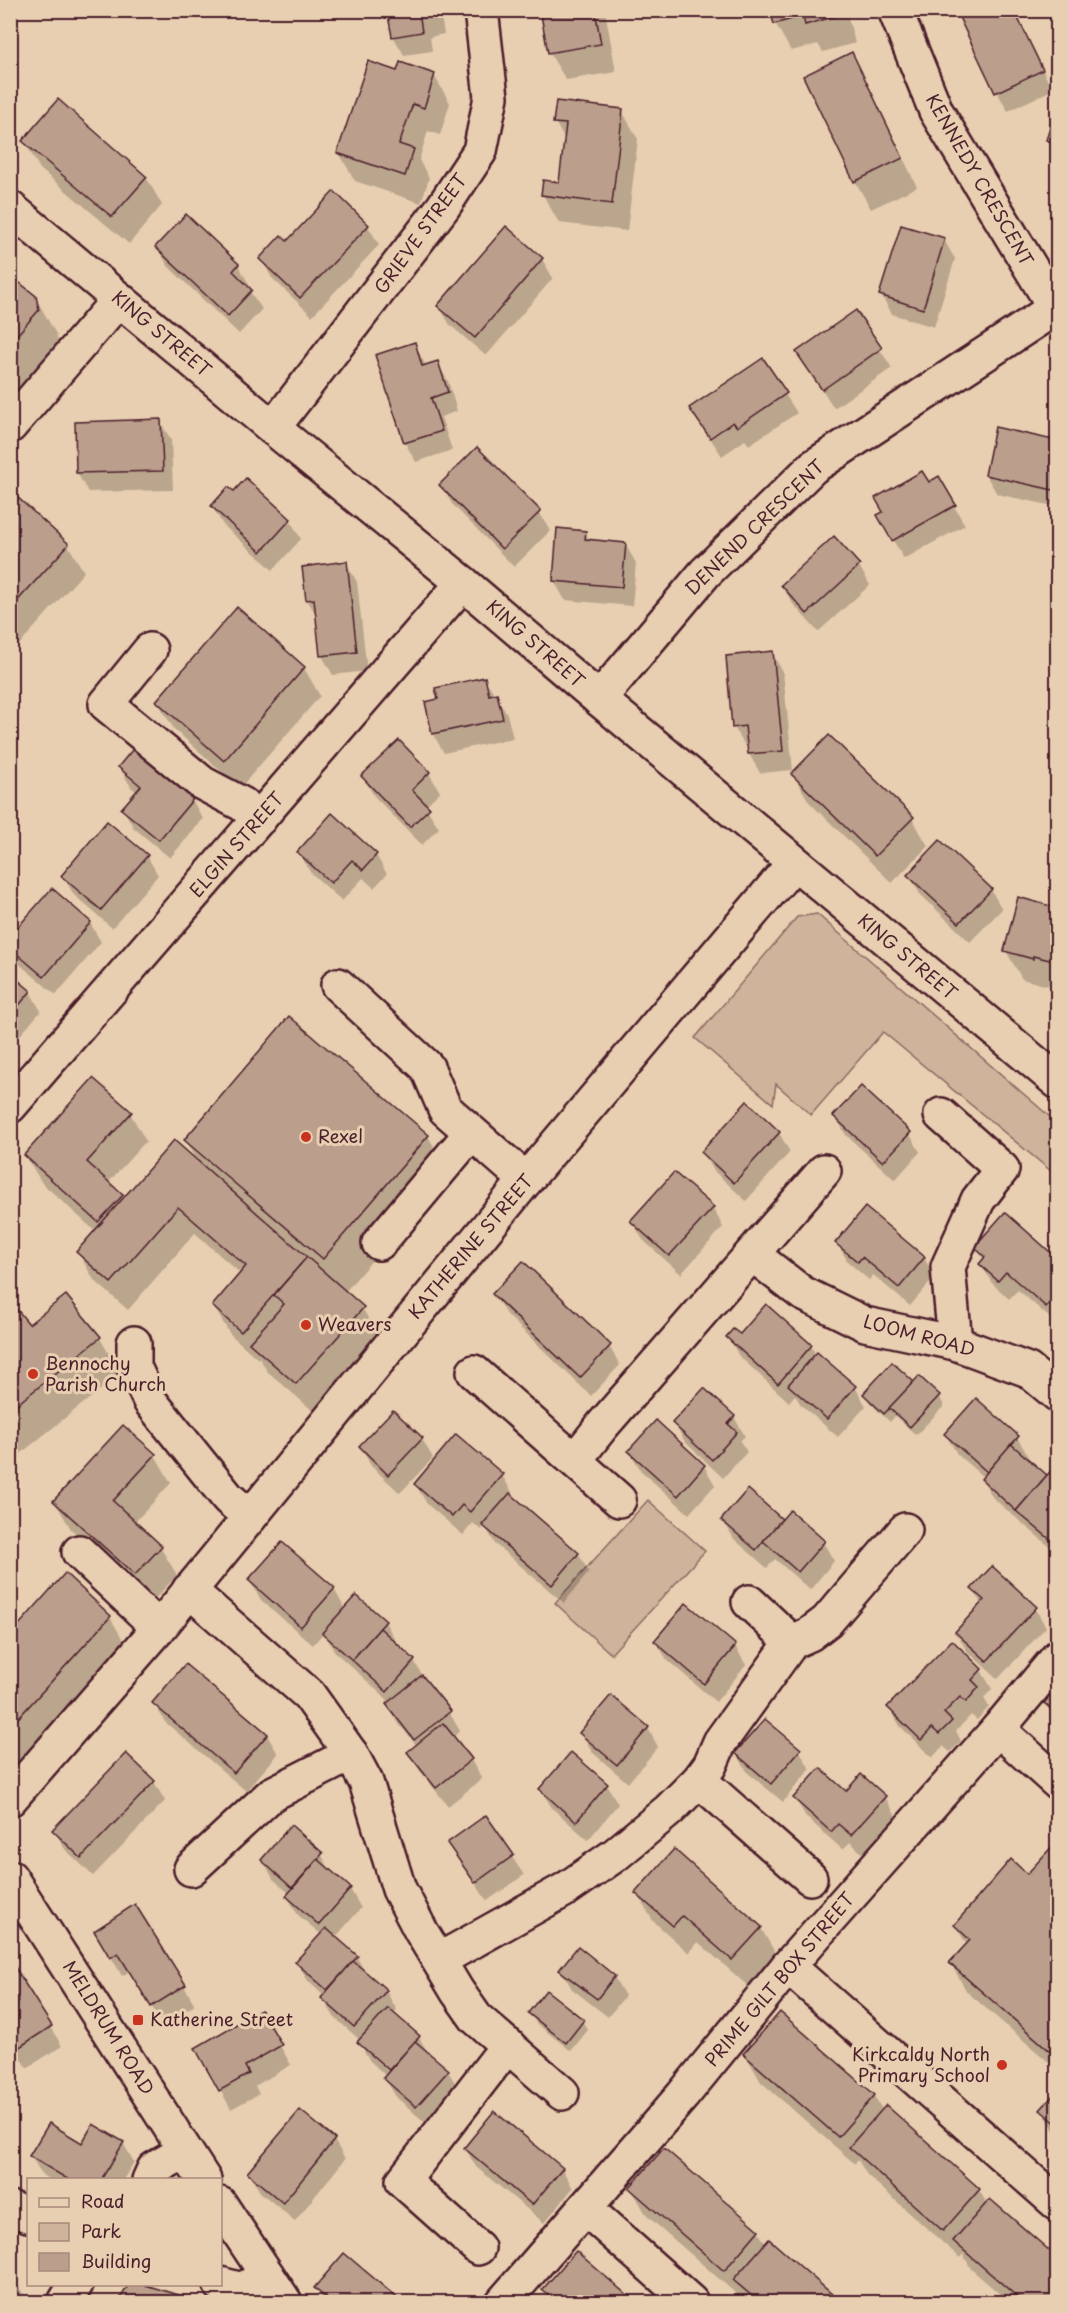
<svg xmlns="http://www.w3.org/2000/svg" width="1068" height="2313" viewBox="0 0 1068 2313" font-family="'Playpen Sans',sans-serif">
  <style>
    .green { fill: #cfb39b; stroke: #8c6963; stroke-width: 1.5 }
    .shadow { fill: #0003 }
    .building { fill: #bc9e8c; stroke: #4a1f2b; stroke-width: 1.5 }
    .lines { fill: none; stroke-linecap: round; stroke-linejoin: round }
    .minor-casing { stroke: #4a1f2b; stroke-width: 38 }
    .minor { stroke: #e9cfb1; stroke-width: 33 }
    .poi-dot { fill: #c8321e; stroke: #e9cfb1; stroke-width: 2 }
    .labels { text-anchor: middle; stroke-width: 6; stroke-linejoin: round; paint-order: stroke }
    .street-label { font-size: 18px; fill: #4a1f2b; stroke: #e9cfb1 }
    .poi-label { font-size: 18px; fill: #4a1f2b; stroke: #e9cfb1; text-anchor: start }
  </style>
  <rect width="100%" height="100%" fill="#e9cfb1"/>
  <filter id="ink" filterUnits="userSpaceOnUse"><feTurbulence type="fractalNoise" baseFrequency=".0167" numOctaves="2"/><feDisplacementMap in="SourceGraphic" scale="12" xChannelSelector="R" yChannelSelector="G"/><feConvolveMatrix kernelMatrix="1 2 1 2 8 2 1 2 1" color-interpolation-filters="sRGB"/></filter>
  <g filter="url(#ink)">
    <!-- green -->
    <g class="green">
      <path d="M817,914L1057,1123V1176L883,1032L811,1115L776,1084L773,1104L695,1038L797,917Z"/>
      <path d="M648,1500L705,1551L611,1654L555,1603Z"/>
    </g>
    <!-- shadow -->
    <g class="shadow">
      <path d="M389,10H440L444,34L430,37L432,51L404,55L393,36Z"/>
      <path d="M542,10H605L616,72L566,80L549,52Z"/>
      <path d="M772,10H846L855,43L823,52L818,44L791,51L775,23Z"/>
      <path d="M966,10H1015L1052,90L1008,111L997,92Z"/>
      <path d="M851,54L867,82L917,187L871,209L855,181Z"/>
      <path d="M398,73L434,75L450,103L440,135L428,131L419,160L429,178L421,203L355,181L339,153Z"/>
      <path d="M622,111L638,139L627,231L559,223L543,195L560,184L566,142L555,122Z"/>
      <path d="M1058,111V160L1048,140Z"/>
      <path d="M24,141L146,177L162,205L129,244L40,169Z"/>
      <path d="M368,226L379,245L312,316L272,278L261,259L288,243Z"/>
      <path d="M944,240L955,259L934,327L892,314L881,295Z"/>
      <path d="M157,247L238,265L249,284L246,286L262,309L239,334L168,266Z"/>
      <path d="M542,259L553,278L486,356L450,325L439,306Z"/>
      <path d="M10,277L35,297L56,334L59,346L10,402Z"/>
      <path d="M855,312L892,368L834,408L798,352Z"/>
      <path d="M414,344L426,366L437,363L448,381L457,411L441,417L452,450L416,462L405,443L377,356Z"/>
      <path d="M763,360L797,413L749,445L745,440L722,456L691,409Z"/>
      <path d="M160,421L171,440L173,490L88,492L77,473L76,423Z"/>
      <path d="M1058,442V507L997,494L986,475Z"/>
      <path d="M938,479L965,525L904,559L879,516Z"/>
      <path d="M441,485L539,512L550,531L514,567L452,504Z"/>
      <path d="M10,504L68,545L84,572L17,647L10,641Z"/>
      <path d="M212,506L290,520L301,539L273,570L223,525Z"/>
      <path d="M585,532L590,541L625,544L636,563L632,606L565,600L554,581Z"/>
      <path d="M834,538L859,566L870,585L818,632L793,604L782,585Z"/>
      <path d="M346,563L357,582L367,671L333,675L322,656L317,617L307,599Z"/>
      <path d="M772,653L783,672L793,770L760,773L749,754V746H745L734,727Z"/>
      <path d="M304,668L320,696L240,788L174,729L157,701Z"/>
      <path d="M485,679L507,714L513,738L444,753L433,734L439,700Z"/>
      <path d="M120,768L192,800L203,819L170,858L134,828L123,809L137,792L131,787Z"/>
      <path d="M429,773L440,792L425,806L439,828L422,845L374,796L363,777Z"/>
      <path d="M793,774L912,818L928,846L892,883L809,802Z"/>
      <path d="M299,853L376,855L387,874L374,888L363,878L342,901L310,872Z"/>
      <path d="M147,856L158,875L112,928L74,895L63,876Z"/>
      <path d="M909,875L991,890L1002,909L970,942L920,894Z"/>
      <path d="M1058,909V985L1049,983L1048,986L1022,979L1006,951Z"/>
      <path d="M90,923L101,942L56,995L17,962L10,951V938Z"/>
      <path d="M10,975L30,992L41,1011L10,1047Z"/>
      <path d="M747,1104L779,1133L790,1152L746,1201L714,1171L703,1152Z"/>
      <path d="M130,1113L146,1141L108,1183L124,1200L199,1164L186,1140L428,1136L448,1171L345,1292L362,1308L379,1336L313,1411L267,1371L259,1357L258,1359L230,1334L213,1306L241,1274L195,1233L128,1310L94,1280L78,1252L96,1232L42,1183L25,1155Z"/>
      <path d="M835,1116L909,1133L920,1152L895,1180L846,1135Z"/>
      <path d="M713,1208L723,1227L681,1274L643,1240L632,1221Z"/>
      <path d="M837,1243L924,1258L935,1277L910,1306L873,1275L869,1280L848,1262Z"/>
      <path d="M976,1247L1058,1261V1325L1018,1290L1009,1299L992,1283L981,1264L984,1260Z"/>
      <path d="M494,1294L609,1346L620,1365L591,1396L505,1313Z"/>
      <path d="M10,1303L29,1326L100,1338L120,1374L10,1462Z"/>
      <path d="M767,1306L811,1346L816,1355L855,1387L866,1406L838,1437L801,1405L795,1395L789,1402L739,1356L728,1337L740,1336Z"/>
      <path d="M914,1384L939,1396L944,1406L916,1435L895,1416L890,1422L870,1403L865,1394Z"/>
      <path d="M393,1412L422,1439L433,1458L400,1493L371,1466L361,1447Z"/>
      <path d="M734,1417L745,1436L740,1441L747,1452L723,1478L685,1442L674,1423Z"/>
      <path d="M656,1422L704,1466L715,1485L689,1514L641,1471L630,1452Z"/>
      <path d="M946,1435L1017,1437L1028,1456L1026,1459L1047,1477L1058,1473V1554L993,1498L982,1479L984,1478L957,1454Z"/>
      <path d="M155,1455L171,1483L134,1523L160,1547L177,1575L152,1602L71,1529L55,1502Z"/>
      <path d="M502,1475L513,1494L511,1496L578,1553L589,1572L564,1603L495,1544L485,1526L481,1530L473,1523L463,1535L427,1504L416,1485Z"/>
      <path d="M748,1491L783,1521L823,1542L834,1561L810,1590L775,1559L767,1568L734,1539L723,1520Z"/>
      <path d="M283,1544L334,1589L345,1609L385,1622L396,1641L394,1643L414,1661L425,1680L449,1712L460,1731L453,1737L471,1760L482,1779L448,1806L420,1771L409,1752L417,1746L398,1723L387,1704L390,1702L335,1652L324,1632L313,1645L261,1600L250,1581Z"/>
      <path d="M973,1589L1035,1608L1046,1627L998,1679L967,1651L956,1632L982,1605Z"/>
      <path d="M686,1605L735,1646L746,1665L716,1702L667,1660L656,1641Z"/>
      <path d="M110,1617L126,1645L10,1772V1638Z"/>
      <path d="M952,1642L981,1670L992,1689L984,1698L989,1707L977,1720L971,1715L956,1731L961,1741L950,1752L943,1746L932,1758L900,1726L889,1707Z"/>
      <path d="M1058,1689V1724L1045,1703Z"/>
      <path d="M154,1703L267,1735L278,1754L246,1791L165,1722Z"/>
      <path d="M648,1728L658,1747L628,1783L592,1752L581,1733Z"/>
      <path d="M799,1750L810,1769L783,1802L748,1773L737,1754Z"/>
      <path d="M571,1754L607,1785L618,1804L588,1840L552,1808L541,1790Z"/>
      <path d="M862,1776L885,1797L896,1816L863,1854L850,1842L843,1850L806,1817L795,1798L846,1793Z"/>
      <path d="M154,1782L165,1801L93,1876L65,1849L54,1830Z"/>
      <path d="M485,1817L524,1875L487,1901L449,1844Z"/>
      <path d="M1058,1842V2070L967,1992L951,1964L967,1945L955,1925L1028,1876Z"/>
      <path d="M321,1854L332,1873L350,1889L361,1908L335,1938L356,1956L367,1975L386,1991L397,2010L393,2014L418,2036L429,2054L448,2071L459,2090L428,2125L396,2097L385,2078L386,2076L370,2061L359,2042L361,2041L334,2017L323,1998L324,1996L308,1981L297,1962L322,1935L298,1915L287,1896L289,1893L273,1879L263,1860Z"/>
      <path d="M637,1893L761,1928L777,1956L749,1987L698,1942L689,1953L653,1921Z"/>
      <path d="M96,1931L184,1986L195,2005L163,2025L130,1971L122,1976Z"/>
      <path d="M10,1956L23,1977L20,1979L62,2046L27,2068L10,2043Z"/>
      <path d="M561,1970L614,1977L625,1996L608,2017L572,1989Z"/>
      <path d="M261,2012L291,2065L255,2086L259,2094L231,2109L197,2049Z"/>
      <path d="M530,2013L582,2021L588,2030L571,2051L536,2023Z"/>
      <path d="M745,2054L874,2096L883,2111L979,2190L987,2204L1058,2260V2302H1009L971,2269L963,2254L960,2258L867,2175L858,2160L855,2164L761,2082Z"/>
      <path d="M1058,2092V2137L1042,2110Z"/>
      <path d="M300,2112L334,2140L345,2159L295,2221L260,2192L249,2173Z"/>
      <path d="M123,2143L134,2162L123,2180H50L42,2175L31,2156L82,2145Z"/>
      <path d="M465,2148L562,2169L573,2188L544,2223L476,2167Z"/>
      <path d="M664,2150L758,2231L766,2245L769,2241L839,2302H748L743,2295L741,2298L647,2216L631,2188Z"/>
      <path d="M576,2253L633,2302H551L544,2290Z"/>
      <path d="M344,2255L399,2302H324L316,2288Z"/>
      <path d="M10,2277L14,2279L28,2302H10Z"/>
      <path d="M131,2284L188,2300L190,2302H119Z"/>
    </g>
    <!-- building -->
    <g class="building">
      <path d="M387,10H434V16L420,18L422,32L392,37Z"/>
      <path d="M540,10H595L601,44L548,53Z"/>
      <path d="M770,10H839L840,15L805,25L803,16L774,24Z"/>
      <path d="M962,10H1014L1043,70L995,93L957,13Z"/>
      <path d="M852,52L903,158L854,182L803,76Z"/>
      <path d="M368,61L397,71L400,62L435,74L424,108L413,104L399,144L414,149L405,176L337,153Z"/>
      <path d="M58,99L147,177L112,217L22,141Z"/>
      <path d="M556,101L623,109L612,204L541,195L543,180L559,182L566,124L553,123Z"/>
      <path d="M1056,109H1058V157L1053,156L1057,144L1046,140Z"/>
      <path d="M334,191L369,225L300,298L259,259L281,235L287,241Z"/>
      <path d="M186,214L239,264L233,271L252,290L228,316L155,247Z"/>
      <path d="M901,225L945,238L923,309L879,295Z"/>
      <path d="M506,226L543,258L475,338L437,306Z"/>
      <path d="M10,275L36,296L39,310L10,343Z"/>
      <path d="M856,310L882,348L822,390L796,352Z"/>
      <path d="M415,342L422,366L438,361L448,392L431,398L442,431L404,443L375,355Z"/>
      <path d="M763,358L787,393L737,427L733,422L710,438L689,408Z"/>
      <path d="M161,419L163,471L76,473L75,422Z"/>
      <path d="M995,427L1058,441V491L985,475Z"/>
      <path d="M477,447L541,511L502,549L439,485Z"/>
      <path d="M922,471L929,482L939,476L956,505L892,541L877,515L883,512L875,498Z"/>
      <path d="M246,478L291,519L261,552L211,506L228,487L234,491Z"/>
      <path d="M16,496L69,544L10,609V502Z"/>
      <path d="M557,528L586,531L585,539L626,543L622,587L553,581Z"/>
      <path d="M834,536L860,565L807,614L781,585Z"/>
      <path d="M347,561L357,652L320,656L314,599L306,600L302,567Z"/>
      <path d="M237,607L305,667L224,761L156,701Z"/>
      <path d="M773,651L783,751L748,754L745,726L732,728L726,656Z"/>
      <path d="M485,677L489,695L497,693L503,719L432,734L425,702L438,699L435,688Z"/>
      <path d="M829,735L914,817L875,856L791,774Z"/>
      <path d="M399,740L430,772L412,790L430,808L410,827L361,776Z"/>
      <path d="M133,749L193,799L159,840L121,809L141,786L118,767Z"/>
      <path d="M332,813L377,854L363,870L352,860L331,883L297,852Z"/>
      <path d="M107,821L148,855L101,910L61,876Z"/>
      <path d="M940,840L992,889L959,923L907,875Z"/>
      <path d="M52,888L91,922L44,977L10,948V936Z"/>
      <path d="M1018,897L1058,908V962L1033,956V959L1004,951Z"/>
      <path d="M10,973L31,991L10,1016Z"/>
      <path d="M289,1016L429,1135L323,1259L184,1140Z"/>
      <path d="M93,1078L132,1112L87,1162L123,1195L98,1222L24,1155Z"/>
      <path d="M861,1086L911,1132L883,1162L833,1116Z"/>
      <path d="M747,1101L780,1132L734,1183L701,1152Z"/>
      <path d="M174,1140L307,1257L241,1332L212,1306L246,1266L178,1207L111,1283L76,1252Z"/>
      <path d="M674,1172L714,1207L669,1256L630,1221Z"/>
      <path d="M865,1207L925,1257L899,1288L862,1257L858,1262L835,1243Z"/>
      <path d="M1005,1212L1058,1259V1294L1046,1307L1006,1272L998,1281L979,1264L985,1257L974,1247Z"/>
      <path d="M307,1257L364,1307L296,1384L249,1343L284,1304L274,1295Z"/>
      <path d="M523,1261L611,1345L580,1378L492,1294Z"/>
      <path d="M66,1295L101,1337L10,1410V1301L29,1324Z"/>
      <path d="M766,1304L812,1345L778,1384L726,1337L733,1329L740,1334Z"/>
      <path d="M817,1352L856,1386L827,1419L788,1385Z"/>
      <path d="M892,1362L914,1382L884,1414L863,1394Z"/>
      <path d="M919,1376L940,1395L910,1427L889,1408Z"/>
      <path d="M704,1388L735,1416L728,1424L737,1432L712,1460L672,1423Z"/>
      <path d="M976,1398L1019,1436L987,1472L944,1434Z"/>
      <path d="M393,1410L423,1438L388,1475L359,1446Z"/>
      <path d="M656,1420L705,1465L678,1496L628,1451Z"/>
      <path d="M123,1425L156,1454L113,1501L162,1546L135,1575L53,1501Z"/>
      <path d="M456,1434L503,1474L470,1512L462,1505L452,1517L414,1484Z"/>
      <path d="M1011,1444L1047,1475L1016,1511L981,1479Z"/>
      <path d="M1054,1467L1058,1471V1546L1016,1511Z"/>
      <path d="M748,1489L782,1519L756,1550L721,1520Z"/>
      <path d="M510,1493L579,1553L552,1585L482,1525Z"/>
      <path d="M790,1510L825,1541L798,1572L763,1541Z"/>
      <path d="M282,1542L335,1588L301,1627L248,1580Z"/>
      <path d="M992,1566L1037,1607L987,1661L955,1632L984,1600L971,1589Z"/>
      <path d="M65,1573L111,1616L10,1727V1635Z"/>
      <path d="M356,1595L386,1621L352,1660L322,1633Z"/>
      <path d="M686,1603L736,1645L704,1684L654,1641Z"/>
      <path d="M380,1628L415,1660L387,1692L352,1660Z"/>
      <path d="M952,1640L982,1669L972,1680L979,1687L966,1702L960,1697L944,1713L952,1721L939,1734L932,1728L921,1740L887,1707Z"/>
      <path d="M185,1664L268,1734L234,1773L152,1703Z"/>
      <path d="M422,1675L451,1711L414,1740L386,1704Z"/>
      <path d="M1058,1687V1715L1044,1703Z"/>
      <path d="M611,1695L649,1727L617,1765L579,1733Z"/>
      <path d="M765,1719L801,1749L771,1784L735,1753Z"/>
      <path d="M443,1723L472,1759L436,1788L407,1752Z"/>
      <path d="M571,1752L608,1784L576,1822L539,1789Z"/>
      <path d="M126,1753L155,1781L81,1858L52,1830Z"/>
      <path d="M820,1768L846,1791L861,1774L886,1796L851,1835L838,1824L831,1832L793,1798Z"/>
      <path d="M486,1815L514,1855L475,1883L447,1843Z"/>
      <path d="M291,1825L323,1853L292,1888L261,1860Z"/>
      <path d="M1058,1840V2058L949,1963L970,1940L954,1925L1011,1859L1027,1874Z"/>
      <path d="M674,1849L762,1927L732,1960L682,1916L673,1926L635,1893Z"/>
      <path d="M318,1859L351,1888L319,1925L286,1896Z"/>
      <path d="M135,1904L186,1985L151,2007L118,1953L110,1958L94,1931Z"/>
      <path d="M326,1928L358,1956L327,1990L295,1962Z"/>
      <path d="M578,1946L615,1976L597,1999L559,1970Z"/>
      <path d="M353,1961L387,1990L354,2027L321,1998Z"/>
      <path d="M15,1968L52,2026L15,2050L10,2043V1971Z"/>
      <path d="M546,1990L584,2020L566,2043L528,2013Z"/>
      <path d="M388,2008L420,2036L389,2070L357,2042Z"/>
      <path d="M261,2010L282,2045L245,2066L249,2074L219,2091L195,2048Z"/>
      <path d="M780,2012L875,2095L838,2137L743,2054Z"/>
      <path d="M415,2041L449,2070L416,2107L383,2078Z"/>
      <path d="M1058,2090V2125L1040,2110Z"/>
      <path d="M886,2105L980,2189L943,2231L849,2147Z"/>
      <path d="M300,2110L335,2139L283,2203L247,2173Z"/>
      <path d="M494,2111L563,2168L532,2205L464,2148Z"/>
      <path d="M49,2123L82,2143L93,2124L124,2142L101,2180H69L29,2156Z"/>
      <path d="M664,2148L759,2230L724,2271L629,2188Z"/>
      <path d="M990,2199L1058,2258V2302H1023L953,2241Z"/>
      <path d="M769,2239L841,2302H759L733,2280Z"/>
      <path d="M576,2251L635,2302H556L542,2290Z"/>
      <path d="M344,2253L402,2302H331L314,2288Z"/>
      <path d="M129,2284H142L189,2298L186,2302H118Z"/>
    </g>
    <g class="lines">
      <!-- minor casing -->
      <g class="minor-casing">
        <g id="minor">
          <path d="M895,10L936,111L1058,313"/>
          <path d="M10,208L273,428L463,583L599,699L1058,1082"/>
          <path d="M10,426L119,299"/>
          <path d="M273,428L443,207L480,151L491,97L481,10"/>
          <path d="M150,650L106,704L202,783L242,804L260,818"/>
          <path d="M599,699L705,573L813,467L1058,306"/>
          <path d="M338,985L427,1067L445,1109L526,1180"/>
          <path d="M10,1106L463,583"/>
          <path d="M941,1115L1002,1169L978,1200L948,1267L955,1343"/>
          <path d="M379,1243L471,1133"/>
          <path d="M752,1254L802,1293L865,1324L955,1343L1028,1370L1058,1395"/>
          <path d="M134,1343V1367L150,1401L228,1498L250,1517"/>
          <path d="M474,1372L619,1500"/>
          <path d="M575,1460L602,1426L824,1171"/>
          <path d="M79,1552L159,1628"/>
          <path d="M189,1590L309,1695L351,1754L366,1782L399,1889L421,1931L457,1991L476,2018L562,2093"/>
          <path d="M749,1602L792,1642"/>
          <path d="M998,1729L1058,1783"/>
          <path d="M699,1780L810,1878"/>
          <path d="M10,1799L159,1628L526,1180L794,863"/>
          <path d="M191,1869L272,1794L351,1754"/>
          <path d="M10,1877L204,2180"/>
          <path d="M439,1960L566,1889L615,1855L669,1810L699,1780L710,1765L720,1742L792,1642L810,1634L827,1621L905,1530"/>
          <path d="M788,1966L1058,2204"/>
          <path d="M149,2180L154,2169L185,2151"/>
          <path d="M220,2204L285,2302"/>
          <path d="M10,2208L28,2215"/>
          <path d="M585,2208L691,2302"/>
          <path d="M478,2248L403,2181L508,2045"/>
          <path d="M220,2284L242,2290L267,2275"/>
          <path d="M65,2302L76,2284"/>
          <path d="M503,2302L683,2095L788,1966L998,1729L1058,1657"/>
        </g>
      </g>
      <!-- minor -->
      <use href="#minor" class="minor"/>
    </g>
  </g>
  <!-- markers -->
  <g class="poi-dot">
    <circle cx="306" cy="1137" r="6"/>
    <circle cx="306" cy="1325" r="6"/>
    <circle cx="33" cy="1374" r="6"/>
    <rect x="132" y="2014" width="12" height="12" rx="3"/>
    <circle cx="1002" cy="2065" r="6"/>
  </g>
  <g class="labels">
    <!-- street labels -->
    <g class="street-label">
      <text transform="translate(979 180) rotate(60)" y="6">KENNEDY CRESCENT</text>
      <text transform="translate(421 234) rotate(-54)" y="6">GRIEVE STREET</text>
      <text transform="translate(161 334) rotate(40)" y="6">KING STREET</text>
      <text transform="translate(755 528) rotate(-44)" y="6">DENEND CRESCENT</text>
      <text transform="translate(535 644) rotate(41)" y="6">KING STREET</text>
      <text transform="translate(237 845) rotate(-49)" y="6">ELGIN STREET</text>
      <text transform="translate(907 957) rotate(40)" y="6">KING STREET</text>
      <text transform="translate(471 1247) rotate(-50)" y="6">KATHERINE STREET</text>
      <text transform="translate(919 1336) rotate(15)" y="6">LOOM ROAD</text>
      <text transform="translate(780 1980) rotate(-50)" y="6">PRIME GILT BOX STREET</text>
      <text transform="translate(108 2028) rotate(58)" y="6">MELDRUM ROAD</text>
    </g>
    <!-- poi labels -->
    <g class="poi-label">
      <text x="318" y="1143">Rexel</text>
      <text x="318" y="1331">Weavers</text>
      <text x="45" y="1370">Bennochy<tspan x="45" dy="21">Parish Church</tspan></text>
      <text x="150" y="2026">Katherine Street</text>
      <text x="990" y="2061" text-anchor="end">Kirkcaldy North<tspan x="990" dy="21">Primary School</tspan></text>
    </g>
  </g>
  <!-- margin -->
  <rect width="1068" height="2313" fill="none" stroke="#e9cfb1" stroke-width="36"/>
  <rect x="18" y="18" width="1032" height="2277" fill="none" stroke="#4a1f2b" stroke-width="2" filter="url(#ink)"/>
  <!-- legend -->
  <rect x="27" y="2178" width="195" height="108" fill="#e9cfb1" stroke="#a9897b" stroke-width="1.5"/>
  <rect x="39" y="2198" width="30" height="9" fill="#e9cfb1" stroke="#a9897b" stroke-width="1.5"/>
  <text x="81" y="2208" font-size="18" fill="#4a1f2b">Road</text>
  <rect x="39" y="2223" width="30" height="18" fill="#cfb39b" stroke="#a9897b" stroke-width="1.5"/>
  <text x="81" y="2238" font-size="18" fill="#4a1f2b">Park</text>
  <rect x="39" y="2253" width="30" height="18" fill="#bc9e8c" stroke="#a9897b" stroke-width="1.5"/>
  <text x="81" y="2268" font-size="18" fill="#4a1f2b">Building</text>
</svg>
